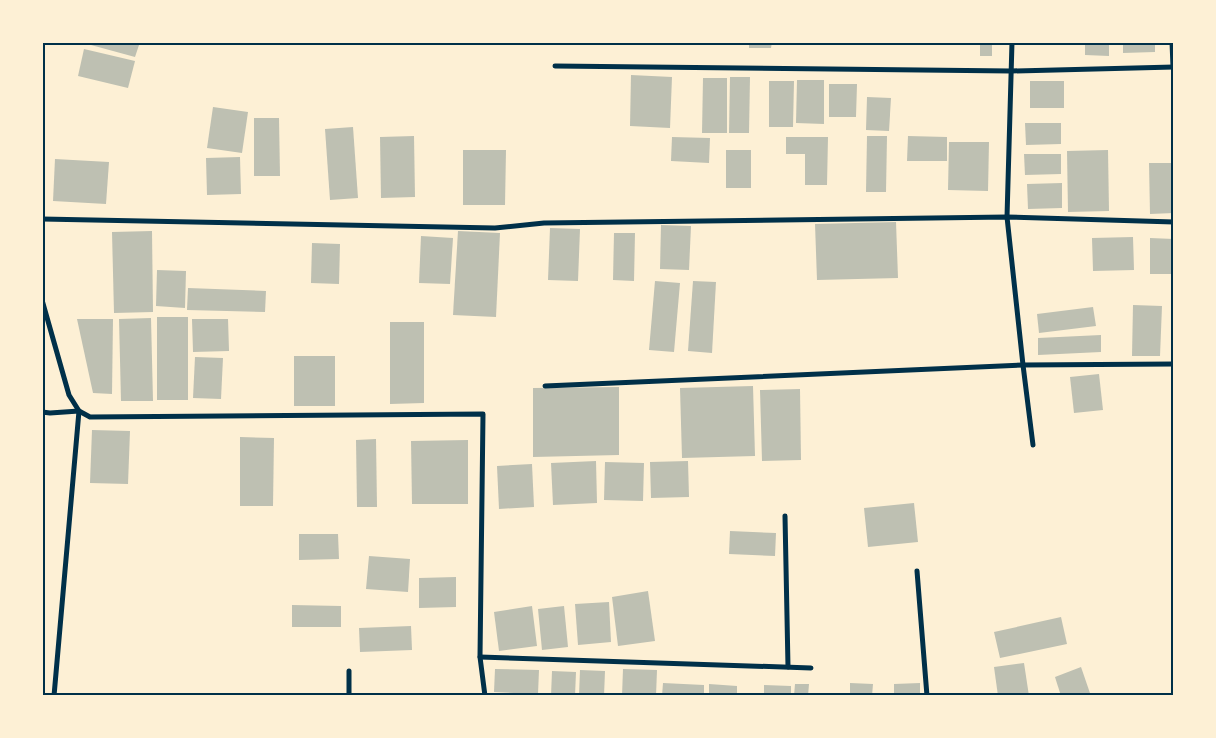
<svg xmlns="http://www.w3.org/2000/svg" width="1216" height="738" viewBox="0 0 1216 738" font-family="Barlow,sans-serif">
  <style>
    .building { fill: #bec0b2 }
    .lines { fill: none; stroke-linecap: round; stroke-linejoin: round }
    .minor { stroke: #003049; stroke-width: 5 }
    .neatline { fill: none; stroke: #003049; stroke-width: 2 }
  </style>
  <rect width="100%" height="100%" fill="#fdf0d5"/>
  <!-- building -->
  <g class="building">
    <path d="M92,42H140L135,57L91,45Z"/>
    <path d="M672,42H699V45L672,44Z"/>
    <path d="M749,42H772L771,48H749Z"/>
    <rect x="980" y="42" width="12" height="14"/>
    <path d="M1085,42H1109V56L1085,55Z"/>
    <path d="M1123,42H1155V52L1123,53Z"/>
    <path d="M84,49L135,61L128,88L78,76Z"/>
    <path d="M631,75L672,77L670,128L630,126Z"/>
    <path d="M730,77H750L749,133H729Z"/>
    <path d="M703,78H727V133H702Z"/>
    <path d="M797,80H824V124L796,123Z"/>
    <path d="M769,81H794L793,127H769Z"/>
    <rect x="1030" y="81" width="34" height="27"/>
    <path d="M829,84H857L856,117H829Z"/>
    <path d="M867,97L891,98L889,131L866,130Z"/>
    <path d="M213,107L248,112L242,153L207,148Z"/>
    <path d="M254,118H279L280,176H254Z"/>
    <path d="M1025,123H1061V144L1026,145Z"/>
    <path d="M353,127L358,198L330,200L325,129Z"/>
    <path d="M414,136L415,197L381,198L380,137Z"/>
    <path d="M867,136H887L886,192H866Z"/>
    <path d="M908,136L947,137V161H907Z"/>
    <path d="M672,137L710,138L709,163L671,161Z"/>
    <path d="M786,137H828L827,185H805V154H786Z"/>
    <path d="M949,142H989L988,191L948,190Z"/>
    <path d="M463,150H506L505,205H463Z"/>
    <rect x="726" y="150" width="25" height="38"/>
    <path d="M1108,150L1109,211L1068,212L1067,151Z"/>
    <path d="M1024,154H1061V174L1025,175Z"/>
    <path d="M240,157L241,194L207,195L206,158Z"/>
    <path d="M55,159L109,162L106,204L53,201Z"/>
    <path d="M1149,163H1174V213L1150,214Z"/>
    <path d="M1062,183V208L1028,209L1027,184Z"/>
    <path d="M896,222L898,278L817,280L815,224Z"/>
    <path d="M661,225L691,226L689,270L660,269Z"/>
    <path d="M550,228L580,229L578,281L548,280Z"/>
    <path d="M152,231L153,312L114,313L112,232Z"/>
    <path d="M458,231L500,233L496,317L453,315Z"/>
    <path d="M614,233H635L634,281L613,280Z"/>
    <path d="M421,236L453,238L450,284L419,283Z"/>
    <path d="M1133,237L1134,270L1093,271L1092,238Z"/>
    <path d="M1150,238L1174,239V274H1150Z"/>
    <path d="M312,243L340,244L339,284L311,283Z"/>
    <path d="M157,270L186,271L185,308L156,306Z"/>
    <path d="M655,281L680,283L674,352L649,350Z"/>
    <path d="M693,281L716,282L712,353L688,351Z"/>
    <path d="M188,288L266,291L265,312L187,310Z"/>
    <path d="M1133,305L1162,306L1160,356H1132Z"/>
    <path d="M1093,307L1096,326L1039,333L1037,314Z"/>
    <rect x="157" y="317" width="31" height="83"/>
    <path d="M151,318L153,401H121L119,319Z"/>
    <path d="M77,319H113L112,394L93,393Z"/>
    <path d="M192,319H228L229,351L193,352Z"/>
    <path d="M390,322H424V403L390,404Z"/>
    <path d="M1101,335V352L1038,355V338Z"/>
    <rect x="294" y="356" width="41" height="50"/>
    <path d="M195,357L223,358L221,399L193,398Z"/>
    <path d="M1099,374L1103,410L1074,413L1070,377Z"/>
    <path d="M753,386L755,456L682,458L680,388Z"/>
    <path d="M619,387V455L533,457V388Z"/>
    <path d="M800,389L801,460L762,461L760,390Z"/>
    <path d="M92,430L130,431L128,484L90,483Z"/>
    <path d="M240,437L274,438L273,506H240Z"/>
    <path d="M376,439L377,507H357L356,440Z"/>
    <path d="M468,440V504H412L411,441Z"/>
    <path d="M596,461L597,503L553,505L551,463Z"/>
    <path d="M688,461L689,497L651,498L650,462Z"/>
    <path d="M605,462L644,463L643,501L604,500Z"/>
    <path d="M532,464L534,507L499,509L497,466Z"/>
    <path d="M914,503L918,542L868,547L864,508Z"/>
    <path d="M730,531L776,533L775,556L729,554Z"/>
    <path d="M299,534H338L339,559L299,560Z"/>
    <path d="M369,556L410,559L408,592L366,589Z"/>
    <path d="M456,577V607L419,608V578Z"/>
    <path d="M648,591L655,641L618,646L612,597Z"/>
    <path d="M609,602L611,642L578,645L575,604Z"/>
    <path d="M292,605L341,606V627H292Z"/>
    <path d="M532,606L537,646L499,651L494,612Z"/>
    <path d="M564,606L568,647L542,650L538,609Z"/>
    <path d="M1061,617L1067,644L1000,658L994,632Z"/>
    <path d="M411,626L412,650L360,652L359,628Z"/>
    <path d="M1024,663L1029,696H998L994,667Z"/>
    <path d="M1081,667L1091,696H1061L1055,677Z"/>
    <path d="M495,669L539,670L538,694L494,692Z"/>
    <path d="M623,669L657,670L656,696H622Z"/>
    <path d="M580,670L605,671L604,696H579Z"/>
    <path d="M552,671L576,672L575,696H551Z"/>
    <path d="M663,683L704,685V696H662Z"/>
    <path d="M850,683L873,684L872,696H850Z"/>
    <path d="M920,683V696H894V684Z"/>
    <path d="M709,684L737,686V696H709Z"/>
    <path d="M795,684H809L808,696H794Z"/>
    <path d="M764,685L791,686V696H764Z"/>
  </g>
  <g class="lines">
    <!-- minor -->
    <g class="minor">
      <path d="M1012,42L1007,217L1023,365L1033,445"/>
      <path d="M1172,42L1173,67"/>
      <path d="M555,66L1011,71L1174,67"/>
      <path d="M42,219L495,228L544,223L1007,217L1174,222"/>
      <path d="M42,300L69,395L79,411L90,417L483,414L480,657L485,696"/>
      <path d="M545,386L1023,365L1174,364"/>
      <path d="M42,412L50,413L79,411L54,696"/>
      <path d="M785,516L788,667"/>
      <path d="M917,571L927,696"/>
      <path d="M480,657L811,668"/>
      <path d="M349,696V671"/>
    </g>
  </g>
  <!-- border -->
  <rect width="1216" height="738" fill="none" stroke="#fdf0d5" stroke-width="88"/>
  <rect x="44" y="44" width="1128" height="650" class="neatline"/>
</svg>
